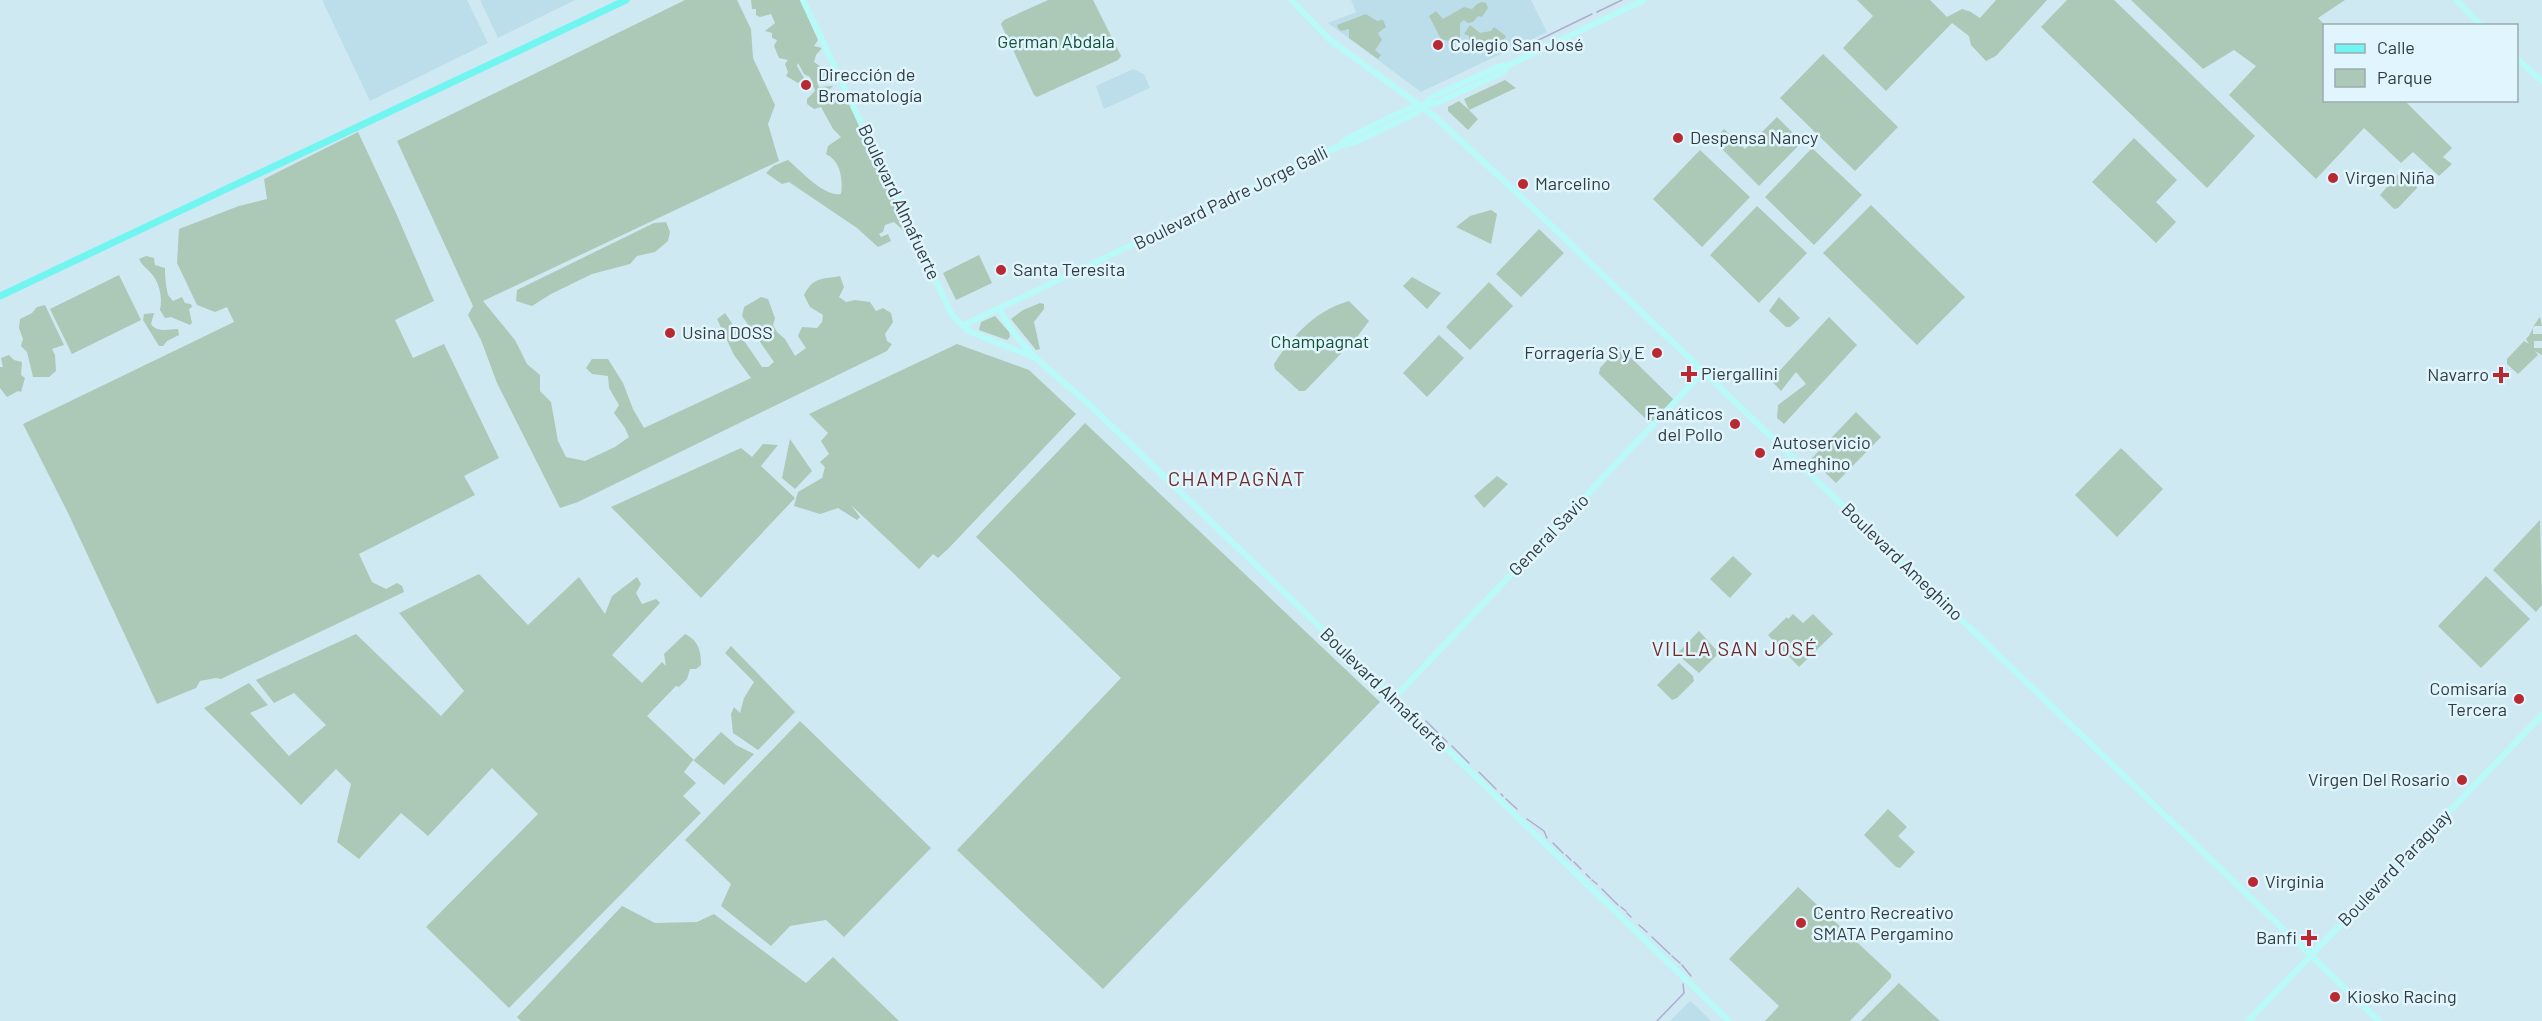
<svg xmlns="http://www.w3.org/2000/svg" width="2542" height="1021" viewBox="0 0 2542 1021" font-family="Barlow,sans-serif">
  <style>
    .built { fill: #bcdeeb }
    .green { fill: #acc8b6 }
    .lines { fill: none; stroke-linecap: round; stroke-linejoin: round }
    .stream { stroke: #aeacd0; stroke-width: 1.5 }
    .secondary { stroke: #b8faf8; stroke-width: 6 }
    .primary { stroke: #71f5f0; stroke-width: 7 }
    .poi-dot { fill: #b92931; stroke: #e0f5fd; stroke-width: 2 }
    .labels { text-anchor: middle; stroke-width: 5; stroke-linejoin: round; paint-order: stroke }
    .park-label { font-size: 18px; fill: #145134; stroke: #e0f5fd }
    .poi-label { font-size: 18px; fill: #323d40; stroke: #e0f5fd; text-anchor: start }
    .street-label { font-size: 18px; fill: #323d40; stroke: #e0f5fd }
    .neighbourhood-label { font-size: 20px; letter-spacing: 1.5px; fill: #712b2a; stroke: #e0f5fd }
  </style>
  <rect width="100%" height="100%" fill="#cfe9f2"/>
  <!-- built -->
  <g class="built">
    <path d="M322,0H467L488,43L370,101Z"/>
    <path d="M480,0H575L498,38Z"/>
    <path d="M1351,0H1531L1547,32L1421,92L1328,23L1356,12Z"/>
    <path d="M1133,69L1144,74L1150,88L1104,109L1096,86Z"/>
    <path d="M1690,1001L1698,1008L1711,1021H1670Z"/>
  </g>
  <!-- green -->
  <g class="green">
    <path d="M685,0H737L751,29L753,58L775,105L768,124L779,161L483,301L515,340L527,364L540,375V391L551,402L558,441L566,457L585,461L615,447L629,437L625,428L614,413L619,405L609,388L608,376L592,374L586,368L592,359H608L623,383L633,409L644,428L751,378L734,355L717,319L725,313L762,367H768L774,362L742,316L744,307L761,297L768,299L775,318L773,325L777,332L785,339L795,356L806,348L798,336L802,327L817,328L822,322L823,315L810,307L804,295C814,276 821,280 840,276L844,287L839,297L846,302L855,300L870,302L876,311L883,308L891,313L893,322L885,334L887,341L892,344L887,351L578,502L560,508L497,383L481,340L468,315L473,306L397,141Z"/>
    <path d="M751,0H800L818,40L814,46L822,48L816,55L814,62L827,71L824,81L817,83L819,87L833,86L824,95L826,99L839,94L845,95L864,137V141L896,204L894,210L900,213L908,227L904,231L894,222L885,225L883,232L879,234L881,237L888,234L891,241L878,247L857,228L789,182L782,184L766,173L773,166L788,160C801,171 824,197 841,194C843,180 841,161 826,154L828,146L841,137L833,129L821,107L814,109L807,104V99L815,91L810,77L804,74L798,63L797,66L804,78L798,83L786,76L788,72L785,64L788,60L779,58L774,46L777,40L772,38V33L765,31L775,23L771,14L760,17L756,15V9H752Z"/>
    <path d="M1048,0H1093L1121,56L1118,60L1037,97L1034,95L1001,24L1004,20Z"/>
    <path d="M1857,0H1930L1947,17L1962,9L1971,12L1980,18L1996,0H2047L1996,56L1986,61L1971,45L1969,36L1952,23L1886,91L1843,48L1873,16Z"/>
    <path d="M2067,0H2114L2255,136L2207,188L2041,27Z"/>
    <path d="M2131,0H2345L2318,18L2325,25L2324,100L2405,101L2452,148L2443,157L2452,164L2439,176L2413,152L2401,163L2364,128L2316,179L2229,95L2256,66L2234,50L2203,69Z"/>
    <path d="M1482,2L1486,3L1488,8L1482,17L1478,16L1473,22L1468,23L1464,20L1460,23V40L1451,37L1448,41L1441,39L1429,16L1436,11L1443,19L1464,7L1472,9L1477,4Z"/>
    <path d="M1366,14L1377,21L1383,20L1386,27L1378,33L1382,40L1375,50L1381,55L1378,59L1349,38V29L1341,31L1338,28L1337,25Z"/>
    <path d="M1470,25L1480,33L1491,31L1494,27L1506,36L1504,40L1498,41L1499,48L1496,50L1482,41L1479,46L1465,52L1461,49L1460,43L1465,45L1469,41V36L1464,34Z"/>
    <path d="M1823,54L1898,127L1855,171L1780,98Z"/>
    <path d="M1505,80L1516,88L1469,110L1478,119L1468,130L1448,111V107L1459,101L1469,110L1464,99Z"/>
    <path d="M1777,117L1802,142L1759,186L1713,140L1724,129L1745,149Z"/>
    <path d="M358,132L396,213L434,301L395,320L413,358L444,344L499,458L464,476L475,495L359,554L372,582L386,589L397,583L402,586L404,592L221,679L216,678L200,681L196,688L157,704L68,513L23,424L234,322L227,307L215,312L197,305L177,263L179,229L239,206L267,199L264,179Z"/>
    <path d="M2134,138L2177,180L2156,202L2176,222L2156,243L2092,182Z"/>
    <path d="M1812,148L1862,195L1814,245L1765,197Z"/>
    <path d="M1700,150L1750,197L1702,247L1653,199Z"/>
    <path d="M2400,172C2407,172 2416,181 2417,188L2398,208L2394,209L2380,195Z"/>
    <path d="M1871,205L1965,297L1917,345L1823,253Z"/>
    <path d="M1757,206L1807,253L1759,303L1710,255Z"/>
    <path d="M1491,210L1497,214L1491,244L1456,227L1470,216Z"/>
    <path d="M666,222L670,232L668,241L655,252L637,256L630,264L592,274L551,294L532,306L516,301L517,290L654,223Z"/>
    <path d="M1539,229L1564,253L1521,297L1496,274Z"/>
    <path d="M979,255L992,283L956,300L943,273Z"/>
    <path d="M146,256L154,258L155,265L165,268C165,278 166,285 168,295L173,301L182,297L185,303L191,304L192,307L189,309L192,323L190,325L171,317L165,318L160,310C163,297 159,280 149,271C145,267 142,265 139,259Z"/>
    <path d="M119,275L141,320L72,354L50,309Z"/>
    <path d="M1412,277L1441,293L1427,309L1403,286Z"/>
    <path d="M1489,282L1513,306L1470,350L1446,327Z"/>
    <path d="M1779,297L1800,318L1790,327H1786L1769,311Z"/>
    <path d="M1349,301L1369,321L1357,337L1305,391H1299L1275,369L1274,364C1292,336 1316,310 1349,301Z"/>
    <path d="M1040,303L1044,304V309L1034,322L1040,349L1036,350L1011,319L1023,310Z"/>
    <path d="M45,305L64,345L52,349L55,355L56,371L49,377H33L27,352L21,346L23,339L19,328L20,319L32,313L37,307Z"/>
    <path d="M154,313L151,324C157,333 168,329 178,329L179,335L167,341L163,346H159L143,320L144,314Z"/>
    <path d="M995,316L1009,332L1010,337L1007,340L979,330L981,322Z"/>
    <path d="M1829,317L1857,345L1784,424L1777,418L1778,405L1806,384L1796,372L1781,391L1771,380Z"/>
    <path d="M2540,317L2542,326H2533V334H2542V341H2534V348H2542V355L2535,351L2538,355L2518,374L2507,364V359L2524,341L2529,344L2526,339C2533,332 2532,326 2540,317Z"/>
    <path d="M1439,335L1464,358L1427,397L1403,373Z"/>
    <path d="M957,344L1029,370L1076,414L948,549L938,558L933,554L919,569L851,505L860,517L857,520L838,508L820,514L794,506L798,492L822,478L825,467L820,462L829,454L821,441L828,433L809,414Z"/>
    <path d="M1620,347L1674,400L1654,421H1648L1599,374L1600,368Z"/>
    <path d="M9,355L14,360L22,362L21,375L25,378L21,392L18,391L7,397L0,388V367H3L1,358Z"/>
    <path d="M1856,412L1881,437L1836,483L1811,459Z"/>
    <path d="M1085,423L1380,702L1103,989L957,850L1121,678L976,537Z"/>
    <path d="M790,439L812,471L795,489L782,478Z"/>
    <path d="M763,444L778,445L761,466L795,498L701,598L611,507L741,448L752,457Z"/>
    <path d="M2121,448L2163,489L2117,537L2075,495Z"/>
    <path d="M1497,476L1508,484L1484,508L1474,496Z"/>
    <path d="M2540,520L2542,605L2536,612L2493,570Z"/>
    <path d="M1733,556L1752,574L1730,598L1710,579Z"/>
    <path d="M479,574L528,625L579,577L605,614L612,596L637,577L641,584L636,593L642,604L656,599L660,603L612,655L642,683L662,662L666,666L664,654L685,634C699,641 701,651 701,665L696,669H690L687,679L679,687L676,686L647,716L694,760L721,732L736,745L754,754L724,785L693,760L684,772L696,783L683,796L701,813L509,1008L426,927L538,814L492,768L428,836L401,813L359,859L337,842L351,784L336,769L301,805L204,708L249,683L268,705L250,713L289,756L326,725L294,693L274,703L256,680L356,634L441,716L464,691L399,613Z"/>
    <path d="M2486,576L2530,619L2481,668L2438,626Z"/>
    <path d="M1793,614L1803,623L1813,614L1833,634L1799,667L1768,635L1787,617L1788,619Z"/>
    <path d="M1699,631L1719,653L1699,673L1677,654Z"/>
    <path d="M731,646L795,712L758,750L733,733L731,714L734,707L740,713L744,698L754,682L725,653Z"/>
    <path d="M1679,663L1693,676L1694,681L1677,698L1672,700L1657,685Z"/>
    <path d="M800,721L931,848L844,937L826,920L790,926L771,946L721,906L731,884L685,840Z"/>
    <path d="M1888,809L1907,827L1898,836L1915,852L1900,868L1896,867L1864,835Z"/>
    <path d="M1798,887L1891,974V978L1850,1021H1765L1779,1006L1729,959Z"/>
    <path d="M622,906L655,923L697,922L714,914L806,983L833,957L899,1021H521L517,1017Z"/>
    <path d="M1899,983L1940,1021H1861Z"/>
  </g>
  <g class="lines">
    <!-- stream -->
    <g class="stream">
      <path d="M1597,12L1622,0"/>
      <path d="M1518,50L1592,14"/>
      <path d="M1426,721L1447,742"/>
      <path d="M1452,746L1469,763"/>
      <path d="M1479,772L1496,789"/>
      <path d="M1501,794L1503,796"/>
      <path d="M1506,799L1517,809"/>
      <path d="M1527,819L1544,831L1547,838"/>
      <path d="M1553,843L1563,853"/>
      <path d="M1566,855L1571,860"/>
      <path d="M1574,862L1581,869"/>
      <path d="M1586,874L1590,878"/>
      <path d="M1592,880L1597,884"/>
      <path d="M1602,889L1618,905"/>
      <path d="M1621,907L1626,911"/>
      <path d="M1627,913L1631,917"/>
      <path d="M1639,925L1647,932"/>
      <path d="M1652,937L1670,954"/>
      <path d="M1672,956L1680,963"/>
      <path d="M1682,965L1691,976"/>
      <path d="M1657,1021L1684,993L1683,984"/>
    </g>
    <!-- secondary -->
    <g class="secondary">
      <path d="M803,0L952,315L968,331L1036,358"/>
      <path d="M1291,0L1329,39L1434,116L1530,205L2379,1021"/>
      <path d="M2456,0L2482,26"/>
      <path d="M2516,58L2542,81"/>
      <path d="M1342,143L1352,136L1410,108L1437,103L1503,72L1509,65"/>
      <path d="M1000,309C1017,349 1060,378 1092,407L1729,1021"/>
      <path d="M962,326L1337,147L1355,142L1416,113L1432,97L1500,66L1509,65L1644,0"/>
      <path d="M1393,699L1704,371"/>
      <path d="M2248,1021L2542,715"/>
    </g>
    <!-- primary -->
    <path class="primary" d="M0,296L626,0"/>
  </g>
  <!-- markers -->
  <g class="poi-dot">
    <circle cx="1438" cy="45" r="6"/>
    <circle cx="806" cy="85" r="6"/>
    <circle cx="1678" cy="138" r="6"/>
    <circle cx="2333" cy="178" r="6"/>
    <circle cx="1523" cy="184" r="6"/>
    <circle cx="1001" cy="270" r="6"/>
    <circle cx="670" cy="333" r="6"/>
    <circle cx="1657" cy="353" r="6"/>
    <path d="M1686 365h6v6h6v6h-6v6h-6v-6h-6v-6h6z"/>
    <path d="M2498 366h6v6h6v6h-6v6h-6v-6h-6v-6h6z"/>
    <circle cx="1735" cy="424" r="6"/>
    <circle cx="1760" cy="453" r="6"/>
    <circle cx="2519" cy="699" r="6"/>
    <circle cx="2462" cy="780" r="6"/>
    <circle cx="2253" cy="882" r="6"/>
    <circle cx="1801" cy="923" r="6"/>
    <path d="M2306 929h6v6h6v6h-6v6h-6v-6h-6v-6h6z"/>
    <circle cx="2335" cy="997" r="6"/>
  </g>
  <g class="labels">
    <!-- park labels -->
    <g class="park-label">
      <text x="1056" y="48">German Abdala</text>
      <text x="1320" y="348">Champagnat</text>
    </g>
    <!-- poi labels -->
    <g class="poi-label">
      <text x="1450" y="51">Colegio San José</text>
      <text x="818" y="81">Dirección de<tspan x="818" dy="21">Bromatología</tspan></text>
      <text x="1690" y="144">Despensa Nancy</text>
      <text x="2345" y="184">Virgen Niña</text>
      <text x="1535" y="190">Marcelino</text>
      <text x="1013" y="276">Santa Teresita</text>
      <text x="682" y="339">Usina DOSS</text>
      <text x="1645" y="359" text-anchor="end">Forragería S y E</text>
      <text x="1701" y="380">Piergallini</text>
      <text x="2489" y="381" text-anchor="end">Navarro</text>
      <text x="1723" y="420" text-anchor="end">Fanáticos<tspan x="1723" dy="21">del Pollo</tspan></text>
      <text x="1772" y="449">Autoservicio<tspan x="1772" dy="21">Ameghino</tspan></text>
      <text x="2507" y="695" text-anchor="end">Comisaría<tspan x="2507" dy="21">Tercera</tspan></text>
      <text x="2450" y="786" text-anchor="end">Virgen Del Rosario</text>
      <text x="2265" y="888">Virginia</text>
      <text x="1813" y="919">Centro Recreativo<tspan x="1813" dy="21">SMATA Pergamino</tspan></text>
      <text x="2297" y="944" text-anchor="end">Banfi</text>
      <text x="2347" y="1003">Kiosko Racing</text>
    </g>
    <!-- street labels -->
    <g class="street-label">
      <text transform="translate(1231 198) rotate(-26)" y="6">Boulevard Padre Jorge Galli</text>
      <text transform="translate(899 202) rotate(65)" y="6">Boulevard Almafuerte</text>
      <text transform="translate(1549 535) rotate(-46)" y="6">General Savio</text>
      <text transform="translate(1902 562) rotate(44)" y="6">Boulevard Ameghino</text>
      <text transform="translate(1384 690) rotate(44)" y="6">Boulevard Almafuerte</text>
      <text transform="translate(2395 868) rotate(-46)" y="6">Boulevard Paraguay</text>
    </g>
    <!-- neighbourhood labels -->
    <g class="neighbourhood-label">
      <text x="1237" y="486">CHAMPAGÑAT</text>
      <text x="1735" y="656">VILLA SAN JOSÉ</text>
    </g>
  </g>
  <!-- legend -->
  <rect x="2323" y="24" width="195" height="78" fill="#e0f5fd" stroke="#9aabb1" stroke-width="1.5"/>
  <rect x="2335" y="44" width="30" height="9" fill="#71f5f0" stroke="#9aabb1" stroke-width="1.5"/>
  <text x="2377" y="54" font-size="18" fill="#323d40">Calle</text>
  <rect x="2335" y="69" width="30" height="18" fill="#acc8b6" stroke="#9aabb1" stroke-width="1.5"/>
  <text x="2377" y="84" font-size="18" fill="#323d40">Parque</text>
</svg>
